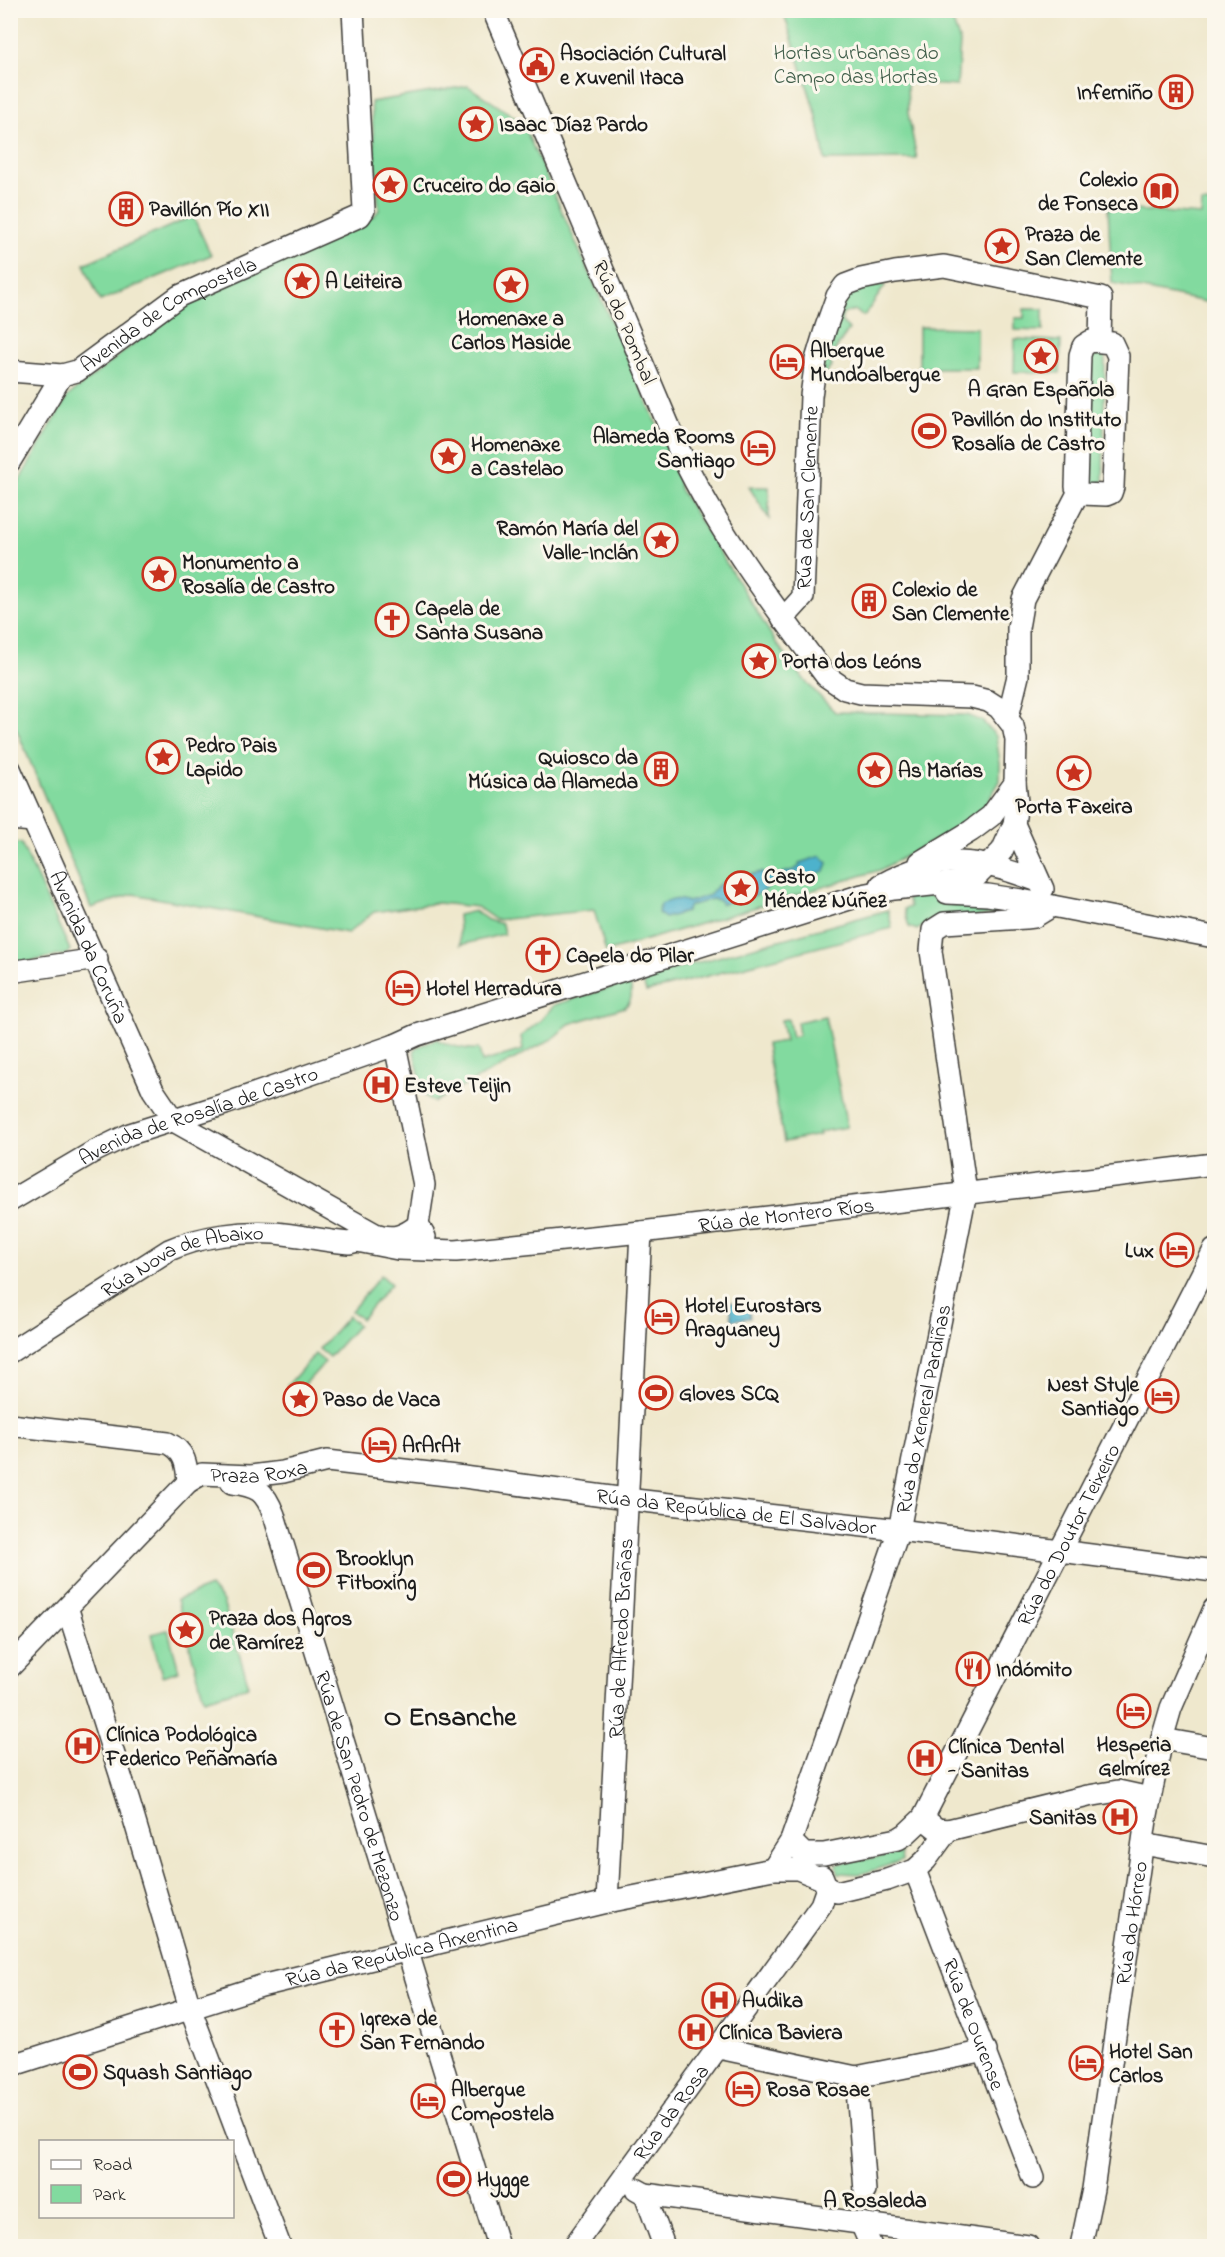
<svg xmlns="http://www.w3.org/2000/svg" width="1225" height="2257" viewBox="0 0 1225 2257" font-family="'Indie Flower',sans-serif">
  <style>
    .green { fill: #82da9f; stroke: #4f7b5e; stroke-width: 1.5 }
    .water { fill: #4db2cc; stroke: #346774; stroke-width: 1.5 }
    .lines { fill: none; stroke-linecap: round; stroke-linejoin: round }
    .minor-casing { stroke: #3c3b37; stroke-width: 24 }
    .minor { stroke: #fff; stroke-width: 21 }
    .labels { text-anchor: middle; stroke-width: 6; stroke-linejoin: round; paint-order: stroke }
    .park-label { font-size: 21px; fill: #405e4a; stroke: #fbf7ec }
    .poi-label { font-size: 21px; font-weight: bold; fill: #1c1c1c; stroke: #fbf7ec; text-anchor: start }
    .street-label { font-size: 21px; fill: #1c1c1c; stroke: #fbf7ec }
    .neighbourhood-label { font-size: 22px; font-weight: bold; fill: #1c1c1c; stroke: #fbf7ec }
    .district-label { font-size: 27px; font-weight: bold; fill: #1c1c1c; stroke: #fbf7ec }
  </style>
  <rect width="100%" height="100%" fill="#fbf7ec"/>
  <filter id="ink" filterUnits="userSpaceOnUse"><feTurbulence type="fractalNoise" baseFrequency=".0167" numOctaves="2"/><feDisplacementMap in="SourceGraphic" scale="12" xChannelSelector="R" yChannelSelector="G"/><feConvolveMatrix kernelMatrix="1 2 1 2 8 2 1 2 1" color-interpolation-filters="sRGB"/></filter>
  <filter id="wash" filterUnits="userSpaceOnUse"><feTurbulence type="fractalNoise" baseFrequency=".008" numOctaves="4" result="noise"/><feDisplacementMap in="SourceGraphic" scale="24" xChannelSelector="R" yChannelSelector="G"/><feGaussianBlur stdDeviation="1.35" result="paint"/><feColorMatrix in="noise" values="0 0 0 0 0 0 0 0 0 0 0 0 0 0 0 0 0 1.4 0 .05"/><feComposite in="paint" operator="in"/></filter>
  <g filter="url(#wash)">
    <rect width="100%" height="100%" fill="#efe8cd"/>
    <!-- green -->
    <g class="green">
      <path d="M783,11H949L960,42L957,86L907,83L908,113L917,159L825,160L817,117Z"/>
      <path d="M468,86L522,122L669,451L680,489L777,644L806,682L835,712L967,715L982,721L996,736L1000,763V781L985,806L957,828L880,870L606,952L594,910L496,920L477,907L438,903L374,912L348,933L133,894L91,908L11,716V495L68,396L189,300L374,216L379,210L371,102Z"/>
      <path d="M1202,203L1214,204V257L1211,303L1112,283L1108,208L1201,215Z"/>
      <path d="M193,216L211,255L100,301L84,264Z"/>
      <path d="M882,284L885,286L864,316L854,310L843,314L841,321L849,329L828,361L832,365L819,383C825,363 838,306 851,293C858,286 872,286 882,284Z"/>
      <path d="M1024,309H1043V331L1015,330V318H1024Z"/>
      <path d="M919,327L977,328V368H919Z"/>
      <path d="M1015,339L1061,341L1060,373L1014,372Z"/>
      <path d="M1105,349L1103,486H1087L1091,350Z"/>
      <path d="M749,487H769V519Z"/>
      <path d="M11,842L21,843L70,950L67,954L11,965Z"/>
      <path d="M922,896L948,898L1026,911L932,921L917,930L909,927L904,909L910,907L907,897Z"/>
      <path d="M888,910L892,928L646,992L642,978Z"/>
      <path d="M475,911L488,920L502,924L504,934L460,945L458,915Z"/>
      <path d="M630,982C632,992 633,1000 625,1007L569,1024L552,1039L434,1102L424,1095L414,1052L417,1047L436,1039C450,1046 464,1050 479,1049L482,1062L523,1050L521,1036L540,1021L554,1005Z"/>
      <path d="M825,1016L847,1127L819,1132L820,1135L784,1142L766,1044L785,1041L781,1020L788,1019L792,1037L799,1035L797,1022Z"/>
      <path d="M381,1275L391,1284L361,1319L351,1311Z"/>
      <path d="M348,1316L358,1325L329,1357L319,1349Z"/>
      <path d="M315,1354L325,1362L296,1394L287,1386Z"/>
      <path d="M210,1587L223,1602L249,1686L204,1699L177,1600Z"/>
      <path d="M168,1630L179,1671L162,1676L151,1634Z"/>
      <path d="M901,1853L902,1861L861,1874L838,1873L837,1864Z"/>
    </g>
    <!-- water -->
    <g class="water">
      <path d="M821,856L828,863L825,871L804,877L798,873L772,881C764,899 739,898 721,904L720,901L712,899L689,906L686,912L665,918L658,913L661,904C672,900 678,897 688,902L710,895C719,877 743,877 762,872L763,874L771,877L796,869L800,865L799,863Z"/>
      <path d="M748,1301L750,1318L732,1320L730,1303Z"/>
    </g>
  </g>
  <g filter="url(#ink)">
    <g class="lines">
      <!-- minor casing -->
      <g class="minor-casing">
        <g id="minor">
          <path d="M1091,341L1112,343L1118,356L1113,487L1111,493L1106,495L1081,494L1076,487L1080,355L1083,346Z"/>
          <path id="s1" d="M10,371L62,375L77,371L179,296L360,216L364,210L353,10"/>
          <path d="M10,461L62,375"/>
          <path id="s2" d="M783,619L803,597L811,396L816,360L826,327L837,296L845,285L861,279L895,272L944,266L1101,298L1100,341"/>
          <path d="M1008,717L1018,676V628L1023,599L1078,493"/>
          <path id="s3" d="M10,769L153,1090L174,1121L375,1234C394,1240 404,1236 418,1225"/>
          <path d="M10,819L33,821"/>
          <path d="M1014,824L1043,889"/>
          <path d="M920,862L971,831L991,816L1015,783"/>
          <path d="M881,885C940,852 977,858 1038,881"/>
          <path d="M947,893L988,895L1021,900L1214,937"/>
          <path d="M10,972L97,959"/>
          <path d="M395,1045L424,1185L418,1225L425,1237"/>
          <path id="s4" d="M10,1201L93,1152L130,1134L225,1104L395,1045L417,1035L862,895L894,889L959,882L977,876L1002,851L1014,824L1017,802L1015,783L1016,740L1013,726L999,708L988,701L972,697L861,693L845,689L826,676C773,605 718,532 680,452L493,10"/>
          <path id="s5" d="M357,1241L398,1249L456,1251L641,1232L1214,1164"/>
          <path id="s6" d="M10,1352L169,1250C200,1236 241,1231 275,1233C299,1235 324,1241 349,1243L357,1241L362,1230"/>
          <path d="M10,1425L168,1443C185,1451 187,1465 188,1482"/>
          <path id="s7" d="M232,1483C258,1486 265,1491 274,1515L498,2246"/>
          <path d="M68,1610L129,1802L190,2008L280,2246"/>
          <path id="s8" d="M10,1667L188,1482L202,1474L251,1476L283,1472L327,1461L464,1477L626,1499L899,1530L1214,1571"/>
          <path d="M1162,1739L1214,1748"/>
          <path d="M923,1818L937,1829L948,1830L1088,1796L1118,1791L1150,1798"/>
          <path id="s9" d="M791,1841L804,1854H824L898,1839L906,1834L923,1818L1214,1250"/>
          <path d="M1143,1844L1214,1857"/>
          <path id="s10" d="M773,1869L791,1841L899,1530L966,1192L931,951L933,930L944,923L1026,918L1034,917L1052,906"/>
          <path id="s11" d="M915,1870L1033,2178"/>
          <path d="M822,1876L827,1888L837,1892L887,1880L915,1870L926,1860L948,1830"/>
          <path id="s12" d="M607,1902L641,1232"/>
          <path d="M719,2048L856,2077L986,2051"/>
          <path id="s13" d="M10,2066L261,1986L607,1902L773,1869H798L822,1879"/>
          <path d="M856,2077L865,2191"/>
          <path d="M636,2189L645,2194L664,2246"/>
          <path d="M645,2194L1028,2246"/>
          <path d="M861,2223L871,2246"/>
          <path id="s14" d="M574,2246L821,1905L827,1888"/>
          <path id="s15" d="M1081,2246L1093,2189L1146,1820L1162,1739L1171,1708L1214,1609"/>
        </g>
      </g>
      <!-- minor -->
      <use href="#minor" class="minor"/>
    </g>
  </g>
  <!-- icons -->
  <defs>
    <g id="civic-ring" transform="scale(1.725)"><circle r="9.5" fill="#fbf7ec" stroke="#c8321e" stroke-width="1.5"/><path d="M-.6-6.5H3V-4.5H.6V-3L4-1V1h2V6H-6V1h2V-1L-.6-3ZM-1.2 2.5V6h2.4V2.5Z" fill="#c8321e"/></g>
    <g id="building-ring" transform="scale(1.725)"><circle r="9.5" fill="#fbf7ec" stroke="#c8321e" stroke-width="1.5"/><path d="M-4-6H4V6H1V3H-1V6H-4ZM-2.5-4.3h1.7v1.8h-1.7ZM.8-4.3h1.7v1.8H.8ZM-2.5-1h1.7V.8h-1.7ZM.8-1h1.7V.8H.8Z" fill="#c8321e"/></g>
    <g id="sight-ring" transform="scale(1.725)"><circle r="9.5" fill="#fbf7ec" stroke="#c8321e" stroke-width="1.5"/><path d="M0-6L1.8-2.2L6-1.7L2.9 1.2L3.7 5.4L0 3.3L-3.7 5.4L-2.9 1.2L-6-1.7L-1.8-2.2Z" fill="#c8321e"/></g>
    <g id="library-ring" transform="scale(1.725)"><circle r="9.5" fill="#fbf7ec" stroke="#c8321e" stroke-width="1.5"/><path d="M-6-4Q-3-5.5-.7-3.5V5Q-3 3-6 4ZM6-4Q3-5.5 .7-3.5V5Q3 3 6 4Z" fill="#c8321e"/></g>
    <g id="hotel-ring" transform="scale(1.725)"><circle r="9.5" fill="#fbf7ec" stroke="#c8321e" stroke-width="1.5"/><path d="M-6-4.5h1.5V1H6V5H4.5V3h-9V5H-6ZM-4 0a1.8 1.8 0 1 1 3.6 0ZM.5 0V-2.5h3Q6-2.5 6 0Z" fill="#c8321e"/></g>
    <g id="stadium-ring" transform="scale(1.725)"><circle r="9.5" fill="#fbf7ec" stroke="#c8321e" stroke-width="1.5"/><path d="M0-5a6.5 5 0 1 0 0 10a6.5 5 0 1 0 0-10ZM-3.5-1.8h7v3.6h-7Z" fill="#c8321e"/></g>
    <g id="church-ring" transform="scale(1.725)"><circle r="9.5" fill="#fbf7ec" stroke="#c8321e" stroke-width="1.5"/><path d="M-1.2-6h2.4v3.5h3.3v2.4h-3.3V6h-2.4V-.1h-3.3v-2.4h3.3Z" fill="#c8321e"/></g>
    <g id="hospital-ring" transform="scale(1.725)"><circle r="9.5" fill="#fbf7ec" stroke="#c8321e" stroke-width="1.5"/><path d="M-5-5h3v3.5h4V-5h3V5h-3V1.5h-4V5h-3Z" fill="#c8321e"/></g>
    <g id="restaurant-ring" transform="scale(1.725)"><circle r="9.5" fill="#fbf7ec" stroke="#c8321e" stroke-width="1.5"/><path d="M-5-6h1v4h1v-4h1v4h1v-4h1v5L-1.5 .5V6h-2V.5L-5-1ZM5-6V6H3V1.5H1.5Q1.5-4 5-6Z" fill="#c8321e"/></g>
  </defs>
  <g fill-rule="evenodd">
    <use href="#civic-ring" x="537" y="65"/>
    <use href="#building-ring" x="1176" y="92"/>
    <use href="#sight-ring" x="476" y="124"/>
    <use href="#sight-ring" x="390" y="185"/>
    <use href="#library-ring" x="1161" y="191"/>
    <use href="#building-ring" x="126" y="209"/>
    <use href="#sight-ring" x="1002" y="246"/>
    <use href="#sight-ring" x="302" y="281"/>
    <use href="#sight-ring" x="511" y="285"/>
    <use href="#sight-ring" x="1041" y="356"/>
    <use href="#hotel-ring" x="787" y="362"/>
    <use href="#stadium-ring" x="929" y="431"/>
    <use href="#hotel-ring" x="758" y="448"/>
    <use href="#sight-ring" x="448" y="456"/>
    <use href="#sight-ring" x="661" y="540"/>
    <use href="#sight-ring" x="159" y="574"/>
    <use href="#building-ring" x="869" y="601"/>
    <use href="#church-ring" x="392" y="620"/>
    <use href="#sight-ring" x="759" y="661"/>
    <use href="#sight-ring" x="163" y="757"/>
    <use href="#building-ring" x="661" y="769"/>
    <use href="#sight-ring" x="875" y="770"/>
    <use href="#sight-ring" x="1074" y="773"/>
    <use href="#sight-ring" x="741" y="888"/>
    <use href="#church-ring" x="543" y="955"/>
    <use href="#hotel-ring" x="403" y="988"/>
    <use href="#hospital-ring" x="381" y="1085"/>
    <use href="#hotel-ring" x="1177" y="1250"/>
    <use href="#hotel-ring" x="662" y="1317"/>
    <use href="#stadium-ring" x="656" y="1393"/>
    <use href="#hotel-ring" x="1162" y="1396"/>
    <use href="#sight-ring" x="300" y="1399"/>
    <use href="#hotel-ring" x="379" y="1445"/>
    <use href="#stadium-ring" x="314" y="1570"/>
    <use href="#sight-ring" x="186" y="1630"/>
    <use href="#restaurant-ring" x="973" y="1669"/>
    <use href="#hotel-ring" x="1134" y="1711"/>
    <use href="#hospital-ring" x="83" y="1746"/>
    <use href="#hospital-ring" x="925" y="1758"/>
    <use href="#hospital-ring" x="1120" y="1817"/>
    <use href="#hospital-ring" x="719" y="2000"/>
    <use href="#church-ring" x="337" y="2030"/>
    <use href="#hospital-ring" x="696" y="2032"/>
    <use href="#hotel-ring" x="1086" y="2063"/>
    <use href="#stadium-ring" x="80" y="2072"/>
    <use href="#hotel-ring" x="743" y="2089"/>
    <use href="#hotel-ring" x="428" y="2101"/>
    <use href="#stadium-ring" x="454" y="2179"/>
  </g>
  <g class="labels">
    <!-- park labels -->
    <g class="park-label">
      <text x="856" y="59">Hortas urbanas do<tspan x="856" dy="24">Campo das Hortas</tspan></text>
    </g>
    <!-- poi labels -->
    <g class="poi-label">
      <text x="560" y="60">Asociación Cultural<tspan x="560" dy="24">e Xuvenil Itaca</tspan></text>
      <text x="1153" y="99" text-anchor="end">Inferniño</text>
      <text x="499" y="131">Isaac Díaz Pardo</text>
      <text x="1138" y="186" text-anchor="end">Colexio<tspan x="1138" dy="24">de Fonseca</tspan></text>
      <text x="413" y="192">Cruceiro do Gaio</text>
      <text x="149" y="216">Pavillón Pío XII</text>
      <text x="1025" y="241">Praza de<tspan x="1025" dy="24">San Clemente</tspan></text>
      <text x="325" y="288">A Leiteira</text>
      <text x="511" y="325" text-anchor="middle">Homenaxe a<tspan x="511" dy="24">Carlos Maside</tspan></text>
      <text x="810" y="357">Albergue<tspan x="810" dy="24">Mundoalbergue</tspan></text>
      <text x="1041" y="396" text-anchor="middle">A Gran Española</text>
      <text x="952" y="426">Pavillón do Instituto<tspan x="952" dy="24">Rosalía de Castro</tspan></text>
      <text x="735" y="443" text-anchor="end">Alameda Rooms<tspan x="735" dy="24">Santiago</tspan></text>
      <text x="471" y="451">Homenaxe<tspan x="471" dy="24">a Castelao</tspan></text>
      <text x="638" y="535" text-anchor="end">Ramón María del<tspan x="638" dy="24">Valle-Inclán</tspan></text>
      <text x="182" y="569">Monumento a<tspan x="182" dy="24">Rosalía de Castro</tspan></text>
      <text x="892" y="596">Colexio de<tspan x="892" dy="24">San Clemente</tspan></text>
      <text x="415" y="615">Capela de<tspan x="415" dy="24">Santa Susana</tspan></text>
      <text x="782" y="668">Porta dos Leóns</text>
      <text x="186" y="752">Pedro Pais<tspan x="186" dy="24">Lapido</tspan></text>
      <text x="638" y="764" text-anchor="end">Quiosco da<tspan x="638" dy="24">Música da Alameda</tspan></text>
      <text x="898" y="777">As Marías</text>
      <text x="1074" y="813" text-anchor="middle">Porta Faxeira</text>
      <text x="764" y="883">Casto<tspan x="764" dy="24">Méndez Núñez</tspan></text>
      <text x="566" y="962">Capela do Pilar</text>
      <text x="426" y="995">Hotel Herradura</text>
      <text x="404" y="1092">Esteve Teijin</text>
      <text x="1154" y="1257" text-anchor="end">Lux</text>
      <text x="685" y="1312">Hotel Eurostars<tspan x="685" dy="24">Araguaney</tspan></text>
      <text x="1139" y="1391" text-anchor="end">Nest Style<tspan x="1139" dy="24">Santiago</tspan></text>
      <text x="679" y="1400">Gloves SCQ</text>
      <text x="323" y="1406">Paso de Vaca</text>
      <text x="402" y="1452">ArArAt</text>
      <text x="337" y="1565">Brooklyn<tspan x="337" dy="24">Fitboxing</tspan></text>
      <text x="209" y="1625">Praza dos Agros<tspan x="209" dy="24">de Ramírez</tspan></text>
      <text x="996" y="1676">Indómito</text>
      <text x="106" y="1741">Clínica Podológica<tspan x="106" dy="24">Federico Peñamaría</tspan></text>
      <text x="1134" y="1751" text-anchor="middle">Hesperia<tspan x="1134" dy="24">Gelmírez</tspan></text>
      <text x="948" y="1753">Clínica Dental<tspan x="948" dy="24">- Sanitas</tspan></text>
      <text x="1097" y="1824" text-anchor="end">Sanitas</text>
      <text x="742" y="2007">Audika</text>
      <text x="360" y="2025">Igrexa de<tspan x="360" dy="24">San Fernando</tspan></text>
      <text x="719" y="2039">Clínica Baviera</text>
      <text x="1109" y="2058">Hotel San<tspan x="1109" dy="24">Carlos</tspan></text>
      <text x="103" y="2079">Squash Santiago</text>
      <text x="451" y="2096">Albergue<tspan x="451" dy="24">Compostela</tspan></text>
      <text x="766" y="2096">Rosa Rosae</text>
      <text x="477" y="2186">Hygge</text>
    </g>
    <!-- street labels -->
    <g class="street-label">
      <text dy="7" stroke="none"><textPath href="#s1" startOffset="176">Avenida de Compostela</textPath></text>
      <text transform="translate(625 322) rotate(67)" y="7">Rúa do Pombal</text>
      <text dy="7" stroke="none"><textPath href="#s2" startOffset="129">Rúa de San Clemente</textPath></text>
      <text dy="7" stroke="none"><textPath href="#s3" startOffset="195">Avenida da Coruña</textPath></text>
      <text dy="7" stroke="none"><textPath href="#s4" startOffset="208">Avenida de Rosalía de Castro</textPath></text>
      <text dy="7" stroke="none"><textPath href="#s5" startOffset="432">Rúa de Montero Ríos</textPath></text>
      <text dy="7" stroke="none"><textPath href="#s6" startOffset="198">Rúa Nova de Abaixo</textPath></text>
      <text dy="7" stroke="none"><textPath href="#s10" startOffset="486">Rúa do Xeneral Pardiñas</textPath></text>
      <text dy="7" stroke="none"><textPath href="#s8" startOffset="330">Praza Roxa</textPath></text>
      <text dy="7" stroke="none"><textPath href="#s8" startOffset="812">Rúa da República de El Salvador</textPath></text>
      <text dy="7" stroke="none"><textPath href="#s9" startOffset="465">Rúa do Doutor Teixeiro</textPath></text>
      <text dy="7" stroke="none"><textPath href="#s12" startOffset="264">Rúa de Alfredo Brañas</textPath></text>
      <text dy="7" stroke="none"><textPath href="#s7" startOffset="351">Rúa de San Pedro de Mezonzo</textPath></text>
      <text dy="7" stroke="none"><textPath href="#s15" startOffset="327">Rúa do Hórreo</textPath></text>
      <text dy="7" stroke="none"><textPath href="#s13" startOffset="408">Rúa da República Arxentina</textPath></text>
      <text dy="7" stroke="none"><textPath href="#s11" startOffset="165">Rúa de Ourense</textPath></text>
      <text dy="7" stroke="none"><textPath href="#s14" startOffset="165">Rúa da Rosa</textPath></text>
    </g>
    <!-- neighbourhood labels -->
    <g class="neighbourhood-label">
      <text x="875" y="2207">A Rosaleda</text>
    </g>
    <!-- district labels -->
    <g class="district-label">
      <text x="450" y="1725">O Ensanche</text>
    </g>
  </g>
  <!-- margin -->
  <rect width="1225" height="2257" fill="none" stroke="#fbf7ec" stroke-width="36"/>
  <!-- legend -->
  <rect x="39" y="2140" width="195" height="78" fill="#fbf7ec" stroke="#a29f99" stroke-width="1.5"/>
  <rect x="51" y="2160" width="30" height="9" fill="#ffffff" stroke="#a29f99" stroke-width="1.5"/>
  <text x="93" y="2170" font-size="18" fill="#1c1c1c">Road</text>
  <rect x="51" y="2185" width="30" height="18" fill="#82da9f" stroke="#a29f99" stroke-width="1.5"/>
  <text x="93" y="2200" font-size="18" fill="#1c1c1c">Park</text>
</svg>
